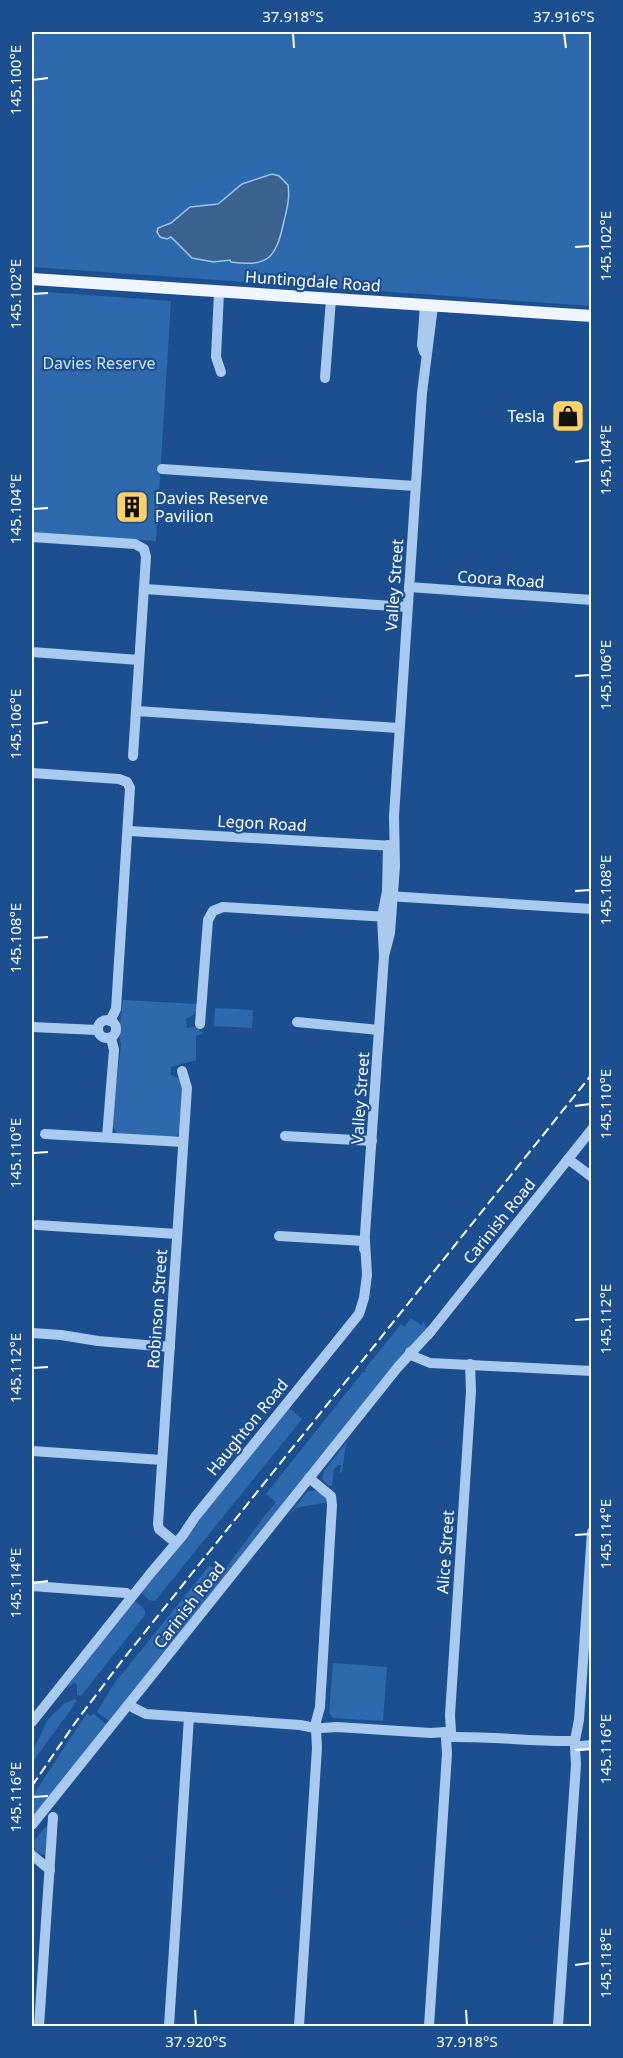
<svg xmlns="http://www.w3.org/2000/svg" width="623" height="2058" viewBox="0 0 623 2058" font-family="'Noto Sans',sans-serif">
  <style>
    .green { fill: #2e69ad }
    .water { fill: #3c6290; stroke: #9cc4f0; stroke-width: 1.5 }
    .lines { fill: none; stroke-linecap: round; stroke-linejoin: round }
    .minor { stroke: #a9c9ee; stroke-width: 10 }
    .major { stroke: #f0f6ff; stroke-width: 12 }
    .rail { stroke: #fff; stroke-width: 2; stroke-dasharray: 10 4.5; stroke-linecap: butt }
    .ticks { fill: none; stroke: #fff; stroke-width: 2 }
    .labels { text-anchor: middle; stroke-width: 4.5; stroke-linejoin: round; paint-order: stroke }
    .street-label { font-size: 16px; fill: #fff; stroke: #1b4f8f }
    .park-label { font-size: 16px; fill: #cfe3fa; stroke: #1b4f8f }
    .poi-label { font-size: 16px; fill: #fff; stroke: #1b4f8f; text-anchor: end }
    .neatline { fill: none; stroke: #fff; stroke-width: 2 }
    .ticks-label { font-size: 15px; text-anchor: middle; fill: #fff }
  </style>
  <rect width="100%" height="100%" fill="#1b4f8f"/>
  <!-- green -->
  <g class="green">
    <path d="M32,32H591V306L32,267Z"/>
    <path d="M32,291L171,301L156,541L32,532Z"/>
    <path d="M123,1000L198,1004L195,1014L186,1019L187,1028L195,1027L204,1033L196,1036V1060L171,1067V1075L179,1078L183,1089L180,1132L175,1137L117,1134L112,1125L121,1044L119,1034Z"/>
    <path d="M215,1008L253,1010L252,1028L214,1026Z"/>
    <path d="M411,1318L421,1325L424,1321L426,1328L306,1474L109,1721L97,1712L113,1685L209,1566L223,1573C229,1562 236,1555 243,1545C254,1530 264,1516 276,1502L266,1494L363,1372H367L364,1370L401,1324L404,1327Z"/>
    <path d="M289,1408L302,1419L155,1601L149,1600L141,1592Z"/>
    <path d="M349,1442L346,1445L342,1472L340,1473L341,1465H338L334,1469L332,1485L329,1486L322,1479L324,1471L345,1444Z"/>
    <path d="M315,1490L325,1495L328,1502L296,1508L287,1517L307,1492Z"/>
    <path d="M134,1600L145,1610V1615L81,1696L77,1695V1685L74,1683L66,1688Z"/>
    <path d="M333,1663L387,1667L383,1721L333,1718L329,1713Z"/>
    <path d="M75,1699L77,1701L32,1763V1753L48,1719L65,1703Z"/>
    <path d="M87,1713L90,1716L94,1714L107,1725L62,1780H60L61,1782L32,1818V1797Z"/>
    <path d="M48,1824L46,1851L45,1855H42L32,1847V1843Z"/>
  </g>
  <!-- water -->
  <path class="water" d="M272,174L279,176L288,185C290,198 287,209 284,221C276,258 269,267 231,262L230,260L214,262L192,258L171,237L167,239L160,237L157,232L158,228L171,223L190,207L218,204L242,184Z"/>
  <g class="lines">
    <!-- minor -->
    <g class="minor">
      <path d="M219,292L216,357L221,372"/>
      <path d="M424,352L422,345L425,305"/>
      <path d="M325,378L331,299"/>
      <path d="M162,469L415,486"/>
      <path d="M32,537L135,544L144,549L146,557L133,756"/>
      <path d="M409,587L592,600"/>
      <path d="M145,589L407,607"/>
      <path d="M32,652L139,660"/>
      <path d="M136,711L399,728"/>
      <path d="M32,773L119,779L127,782L130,788L116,1009L110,1021"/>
      <path d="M129,831L394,846"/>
      <path d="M388,896L592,909"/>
      <path d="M384,956L390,933L395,866L394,816L422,393L433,306"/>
      <circle cx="107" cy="1029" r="9"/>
      <path d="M297,1022L379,1030"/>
      <path d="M200,1024L208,920L213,911L223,907L388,917"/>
      <path d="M32,1027L97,1030"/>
      <path d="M45,1134L183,1142"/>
      <path d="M285,1136L372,1141"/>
      <path d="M107,1137L114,1050L111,1038"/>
      <path d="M568,1159L592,1177"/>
      <path d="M37,1225L177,1234"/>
      <path d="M279,1236L365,1241"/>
      <path d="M364,1249L384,956L382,917L387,891L388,845"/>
      <path d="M32,1333L61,1335L98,1341L170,1347"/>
      <path d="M428,1335L592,1129"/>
      <path d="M410,1352L413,1356L430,1363L592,1371"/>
      <path d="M32,1451L162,1460"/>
      <path d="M309,1478L331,1496L332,1505L320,1707L316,1722"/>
      <path d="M175,1542L159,1529L158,1524L187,1088L182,1071"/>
      <path d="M32,1586L126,1593L131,1597"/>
      <path d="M128,1705L146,1714L300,1725L315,1728"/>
      <path d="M32,1722L150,1574L183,1535L195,1517L359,1314L364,1298L367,1275L365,1241"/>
      <path d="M322,1728L337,1727L431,1733L445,1732"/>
      <path d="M451,1732L450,1715L471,1391L470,1364"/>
      <path d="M451,1737C492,1736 533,1742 574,1741"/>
      <path d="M575,1740L579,1720L592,1532"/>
      <path d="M581,1746L592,1745"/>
      <path d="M32,1825L398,1367L431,1331"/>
      <path d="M32,1855L50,1870"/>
      <path d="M39,2026L53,1817"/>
      <path d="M169,2026L189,1717"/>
      <path d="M299,2026L317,1748L316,1729"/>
      <path d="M429,2026L447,1754L446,1738"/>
      <path d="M558,2026L576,1765L575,1747"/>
    </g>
    <!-- major -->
    <path class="major" d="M32,279L592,316"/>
    <!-- rail -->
    <path class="rail" d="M32,1786L75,1723L121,1662L592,1074"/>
  </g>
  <!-- ticks -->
  <path class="ticks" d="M293,33L294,48M564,33L566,48M33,80L48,78M575,247L590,246M33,294L48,293M575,462L590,460M33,509L48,508M575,676L590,675M33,724L48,722M575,891L590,890M33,938L48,937M575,1106L590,1104M33,1153L48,1152M575,1320L590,1319M33,1368L48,1367M575,1535L590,1534M33,1583L48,1581M575,1750L590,1749M33,1797L48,1796M575,1965L590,1963M195,2010L196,2025M466,2010L467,2025"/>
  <!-- icons -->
  <defs>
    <g id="shop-square" transform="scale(1.725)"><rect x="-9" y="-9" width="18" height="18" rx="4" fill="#ffd166" stroke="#1b4f8f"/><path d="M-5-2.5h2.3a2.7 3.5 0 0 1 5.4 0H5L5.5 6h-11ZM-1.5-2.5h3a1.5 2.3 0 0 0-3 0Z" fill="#111"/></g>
    <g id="building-square" transform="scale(1.725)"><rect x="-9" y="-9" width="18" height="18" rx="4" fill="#ffd166" stroke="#1b4f8f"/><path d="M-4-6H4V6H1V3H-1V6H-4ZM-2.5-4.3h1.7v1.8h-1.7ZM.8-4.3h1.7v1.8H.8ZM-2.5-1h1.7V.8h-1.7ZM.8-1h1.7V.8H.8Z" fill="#111"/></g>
  </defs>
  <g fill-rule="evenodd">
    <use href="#shop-square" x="568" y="416"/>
    <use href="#building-square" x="132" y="507"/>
  </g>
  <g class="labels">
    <!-- street labels -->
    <g class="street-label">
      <text transform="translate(313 281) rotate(4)" y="6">Huntingdale Road</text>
      <text transform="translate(501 579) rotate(4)" y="6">Coora Road</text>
      <text transform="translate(394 585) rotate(-86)" y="6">Valley Street</text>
      <text transform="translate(262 823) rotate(3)" y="6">Legon Road</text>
      <text transform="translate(360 1098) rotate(-86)" y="6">Valley Street</text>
      <text transform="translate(499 1221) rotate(-51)" y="6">Carinish Road</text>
      <text transform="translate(157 1309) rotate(-86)" y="6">Robinson Street</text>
      <text transform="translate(247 1427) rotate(-51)" y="6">Haughton Road</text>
      <text transform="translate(445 1552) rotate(-86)" y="6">Alice Street</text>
      <text transform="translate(189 1605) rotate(-52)" y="6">Carinish Road</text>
    </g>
    <!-- park labels -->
    <g class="park-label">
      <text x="99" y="369">Davies Reserve</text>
    </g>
    <!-- poi labels -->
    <g class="poi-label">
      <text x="545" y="422">Tesla</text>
      <text x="155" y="504" text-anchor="start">Davies Reserve<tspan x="155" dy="18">Pavilion</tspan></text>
    </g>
  </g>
  <!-- border -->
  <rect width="623" height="2058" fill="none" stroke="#1b4f8f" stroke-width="66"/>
  <rect x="33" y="33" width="557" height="1992" class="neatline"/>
  <g class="ticks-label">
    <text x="293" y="22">37.918°S</text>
    <text x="564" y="22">37.916°S</text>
    <text transform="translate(16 80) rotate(-90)" y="5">145.100°E</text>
    <text transform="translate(606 246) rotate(-90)" y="5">145.102°E</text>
    <text transform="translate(16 294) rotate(-90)" y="5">145.102°E</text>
    <text transform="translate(606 460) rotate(-90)" y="5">145.104°E</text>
    <text transform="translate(16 509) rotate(-90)" y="5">145.104°E</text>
    <text transform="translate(606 675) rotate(-90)" y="5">145.106°E</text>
    <text transform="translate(16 724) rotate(-90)" y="5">145.106°E</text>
    <text transform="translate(606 890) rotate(-90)" y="5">145.108°E</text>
    <text transform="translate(16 938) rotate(-90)" y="5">145.108°E</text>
    <text transform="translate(606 1104) rotate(-90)" y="5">145.110°E</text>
    <text transform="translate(16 1153) rotate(-90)" y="5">145.110°E</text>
    <text transform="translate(606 1319) rotate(-90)" y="5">145.112°E</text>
    <text transform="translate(16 1368) rotate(-90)" y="5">145.112°E</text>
    <text transform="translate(606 1534) rotate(-90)" y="5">145.114°E</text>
    <text transform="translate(16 1583) rotate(-90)" y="5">145.114°E</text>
    <text transform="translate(606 1749) rotate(-90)" y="5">145.116°E</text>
    <text transform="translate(16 1797) rotate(-90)" y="5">145.116°E</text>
    <text transform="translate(606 1963) rotate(-90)" y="5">145.118°E</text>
    <text x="196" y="2047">37.920°S</text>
    <text x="467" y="2047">37.918°S</text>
  </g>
</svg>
